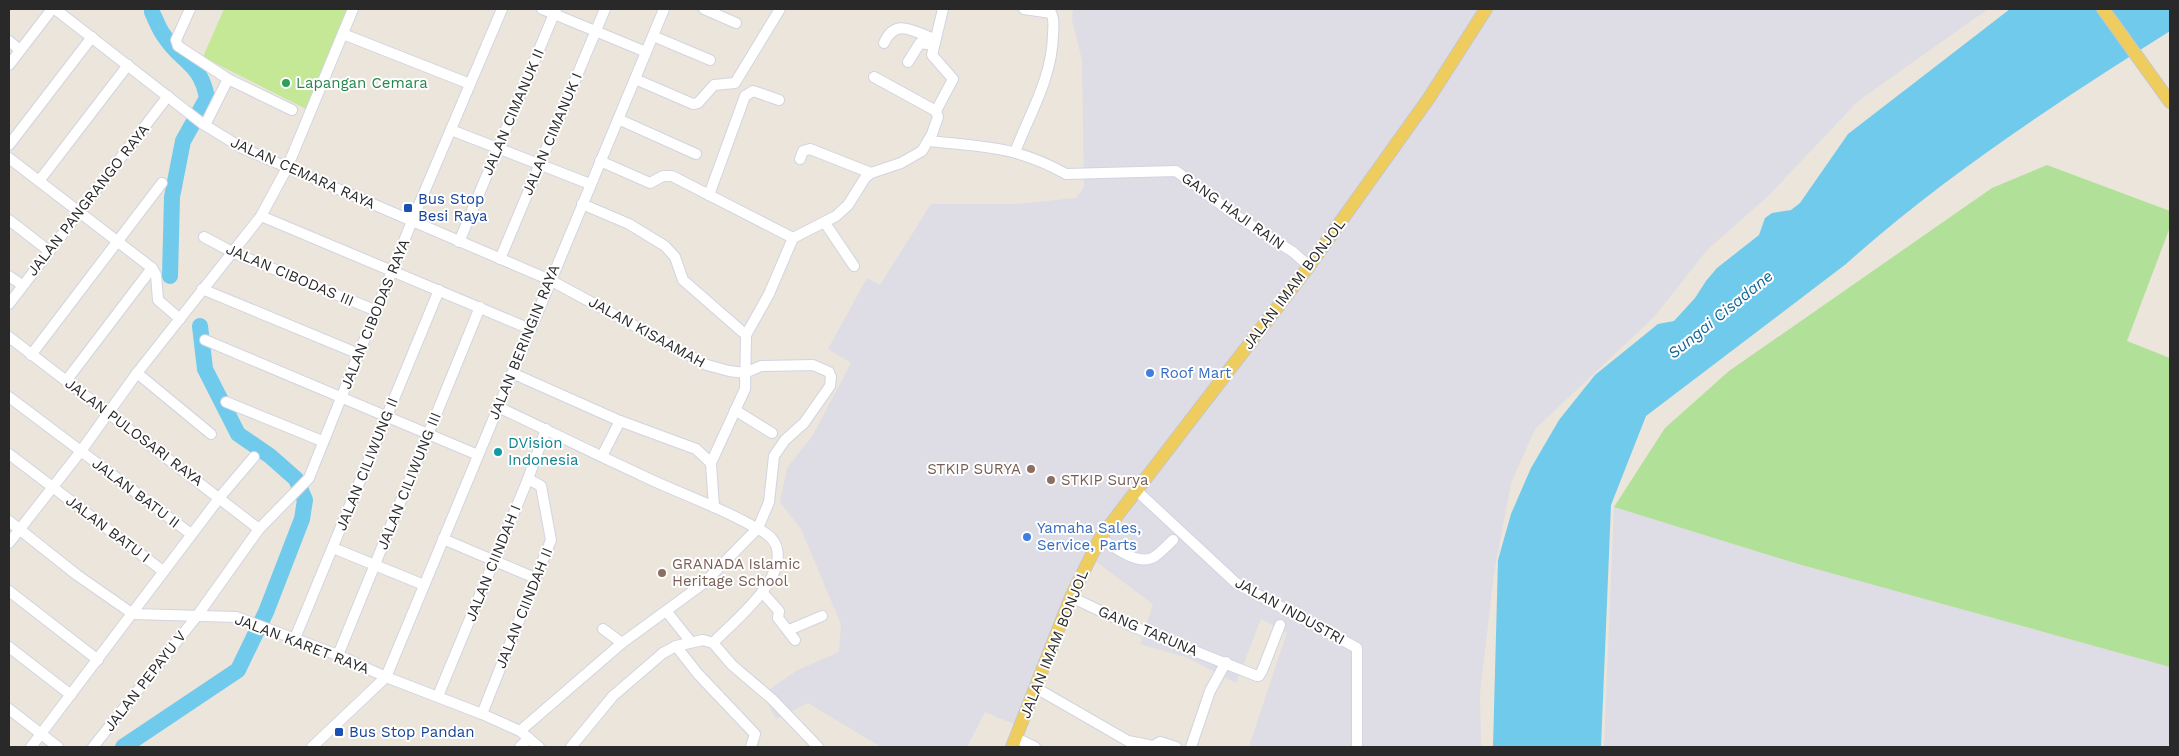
<svg xmlns="http://www.w3.org/2000/svg" width="2179" height="756" viewBox="0 0 2179 756" font-family="'Work Sans',sans-serif">
  <style>
    .industrial { fill: #dedce4 }
    .green { fill: #b1e199 }
    .pitch { fill: #c4e895 }
    .water { fill: #70caec }
    .lines { fill: none; stroke-linecap: round; stroke-linejoin: round }
    .river { stroke: #70caec; stroke-width: 16 }
    .minor-casing { stroke: #d1d4e2; stroke-width: 12 }
    .major-casing { stroke: #c7c7c7; stroke-width: 14 }
    .minor { stroke: #fff; stroke-width: 10 }
    .major { stroke: #eecd5e; stroke-width: 12 }
    .leisure-dot { fill: #2e9e5b; stroke: #fff; stroke-width: 2 }
    .transit-dot { fill: #1a4fb4; stroke: #fff; stroke-width: 2 }
    .shop-dot { fill: #3f7fe0; stroke: #fff; stroke-width: 2 }
    .culture-dot { fill: #0f9aa8; stroke: #fff; stroke-width: 2 }
    .education-dot { fill: #8d6e63; stroke: #fff; stroke-width: 2 }
    .labels { text-anchor: middle; stroke-width: 4; stroke-linejoin: round; paint-order: stroke }
    .leisure-label { font-size: 15px; fill: #27864d; stroke: #fff; text-anchor: start }
    .street-label { font-size: 15px; fill: #292929; stroke: #fff }
    .transit-label { font-size: 15px; fill: #164399; stroke: #fff; text-anchor: start }
    .shop-label { font-size: 15px; fill: #366cbe; stroke: #fff; text-anchor: start }
    .culture-label { font-size: 15px; fill: #0d838f; stroke: #fff; text-anchor: start }
    .education-label { font-size: 15px; fill: #785e54; stroke: #fff; text-anchor: start }
    .water-label { font-size: 16px; font-style: italic; fill: #106797; stroke: #fff }
  </style>
  <rect width="100%" height="100%" fill="#ebe5db"/>
  <!-- industrial -->
  <g class="industrial">
    <path d="M1073,9H1988L1858,101L1767,197L1707,250L1654,317L1535,429L1511,483L1494,573L1480,693L1481,747H1249L1287,632L1261,619L1236,683L1188,658L1140,644L1153,604L1087,555L1014,724L985,712L967,747H881L808,703L776,719L763,694L796,671L839,652L841,624L801,529L780,502L787,468L813,435L851,363L828,349L867,278L880,285L931,204H1018L1076,198L1084,187L1082,60L1072,20Z"/>
    <path d="M1614,507L1798,564L2170,667V747H1604Z"/>
  </g>
  <!-- green -->
  <path class="green" d="M2047,165L2170,211V227L2127,341L2170,358V667L1798,564L1614,507L1665,428L1729,371L1992,188Z"/>
  <!-- pitch -->
  <path class="pitch" d="M224,9H349L306,109L203,57Z"/>
  <!-- water -->
  <path class="water" d="M2010,9H2170V31C2058,102 1945,175 1846,264L1646,416L1611,505L1601,747H1493L1498,560L1511,514L1531,468L1559,420L1595,375L1658,324L1674,321L1695,298L1706,281L1717,268L1759,235L1765,218L1772,213L1791,210L1800,203L1848,134Z"/>
  <g class="lines">
    <!-- river -->
    <g class="river">
      <path d="M152,9V12C156,20 159,30 165,37C182,63 201,63 207,98L183,141L172,197L170,276"/>
      <path d="M123,747L238,670L266,612L302,519L305,500L296,479L270,456L238,434L205,369L200,326"/>
    </g>
    <!-- minor casing -->
    <g class="minor-casing">
      <g id="minor">
        <path d="M55,9L203,124L242,148L550,280L707,365L729,371L745,373L761,366L813,365L829,372L831,377L830,386L804,423L785,440L774,456L769,502L758,528L704,583L622,643L520,731"/>
        <path d="M190,9L176,40L178,46L228,79L292,110"/>
        <path d="M542,9L646,52"/>
        <path d="M704,9L736,23"/>
        <path d="M343,34L470,84"/>
        <path d="M653,36L710,60"/>
        <path d="M9,41L20,50"/>
        <path d="M884,43C896,17 913,32 935,39"/>
        <path d="M908,62L920,43L934,45"/>
        <path d="M9,65L52,9"/>
        <path d="M635,79L693,104L698,103L714,85L735,83L780,9"/>
        <path d="M936,111L953,79L932,55L943,9"/>
        <path d="M618,119L696,154"/>
        <path d="M205,125L228,79"/>
        <path d="M451,130L590,184"/>
        <path d="M929,141C984,147 1016,146 1066,174L1176,171L1235,215L1293,252L1309,266"/>
        <path d="M9,145L92,37"/>
        <path d="M1015,152C1030,113 1052,78 1053,35C1053,28 1055,20 1051,13L1024,9"/>
        <path d="M9,158L152,268L156,275L158,300L180,319"/>
        <path d="M800,159L803,151L810,149L871,173"/>
        <path d="M600,161L650,183L663,176H672L793,238"/>
        <path d="M39,181L128,65"/>
        <path d="M709,195L745,96L753,91L779,100"/>
        <path d="M582,204L629,224L665,246L675,257L683,280L746,335"/>
        <path d="M261,216L530,329"/>
        <path d="M9,220L49,251"/>
        <path d="M825,223L854,266"/>
        <path d="M204,237L234,253L377,311"/>
        <path d="M459,242L556,9"/>
        <path d="M500,259L605,9"/>
        <path d="M9,276L22,285"/>
        <path d="M202,289L359,354"/>
        <path d="M9,304L168,96"/>
        <path d="M9,337L259,529"/>
        <path d="M205,340L478,455"/>
        <path d="M31,355L162,183"/>
        <path d="M137,373L211,434"/>
        <path d="M512,373L620,421L696,449L711,463L714,507"/>
        <path d="M66,381L152,268"/>
        <path d="M9,397L191,534"/>
        <path d="M226,402L322,441"/>
        <path d="M498,407C545,429 591,452 639,474C677,493 719,506 756,528C765,532 775,539 777,549C785,581 733,622 713,643"/>
        <path d="M735,410L772,433"/>
        <path d="M9,454L163,571"/>
        <path d="M602,456L620,421"/>
        <path d="M711,463L745,389L746,335L769,294L793,238L836,216L848,205L865,178L871,173L901,163L922,151L932,134L938,117L936,111L874,77"/>
        <path d="M1136,490L1236,583L1357,648V747"/>
        <path d="M9,521L77,575L133,614L236,617L338,655L386,677L482,714L520,731L539,747"/>
        <path d="M1100,538C1113,546 1136,565 1152,558C1159,555 1167,545 1173,540"/>
        <path d="M443,539L535,578"/>
        <path d="M9,543L81,451L137,373L261,216L287,168L353,9"/>
        <path d="M333,548L424,585"/>
        <path d="M9,591L98,660"/>
        <path d="M762,592L779,611L778,618L795,640"/>
        <path d="M1071,597L1134,627L1257,676H1259L1262,671L1280,625"/>
        <path d="M667,612L691,642"/>
        <path d="M603,629L622,643"/>
        <path d="M789,630L822,616"/>
        <path d="M295,638L439,290"/>
        <path d="M676,646L698,674L755,734L751,747"/>
        <path d="M9,647L71,695"/>
        <path d="M338,655L480,307"/>
        <path d="M1036,688L1128,741L1153,746L1160,742L1176,747"/>
        <path d="M438,696L528,479L546,429"/>
        <path d="M9,709L58,747"/>
        <path d="M482,714L551,540L541,486L528,479"/>
        <path d="M1016,738L1035,747"/>
        <path d="M31,747L220,497L254,457"/>
        <path d="M93,747L197,616L259,529L309,478L412,221L502,9"/>
        <path d="M312,747L386,677L664,9"/>
        <path d="M520,747L529,738"/>
        <path d="M571,747L613,696L663,653L676,646L703,640L713,643L732,665L772,699L818,747"/>
        <path d="M1191,747L1210,691L1226,662"/>
      </g>
    </g>
    <!-- major casing -->
    <g class="major-casing">
      <g id="major">
        <path d="M2103,9L2170,102"/>
        <path d="M1012,747L1071,597L1100,538L1309,266L1429,98L1486,9"/>
      </g>
    </g>
    <!-- minor -->
    <use href="#minor" class="minor"/>
    <!-- major -->
    <use href="#major" class="major"/>
  </g>
  <!-- markers -->
  <circle class="leisure-dot" cx="286" cy="83" r="5"/>
  <g class="transit-dot">
    <rect x="403" y="203" width="10" height="10" rx="2.5"/>
    <rect x="334" y="727" width="10" height="10" rx="2.5"/>
  </g>
  <g class="shop-dot">
    <circle cx="1150" cy="373" r="5"/>
    <circle cx="1027" cy="537" r="5"/>
  </g>
  <circle class="culture-dot" cx="498" cy="452" r="5"/>
  <g class="education-dot">
    <circle cx="1031" cy="469" r="5"/>
    <circle cx="1051" cy="480" r="5"/>
    <circle cx="662" cy="573" r="5"/>
  </g>
  <g class="labels">
    <!-- leisure labels -->
    <g class="leisure-label">
      <text x="296" y="88">Lapangan Cemara</text>
    </g>
    <!-- street labels -->
    <g class="street-label">
      <text transform="translate(513 112) rotate(-67)" y="5">JALAN CIMANUK II</text>
      <text transform="translate(552 134) rotate(-67)" y="5">JALAN CIMANUK I</text>
      <text transform="translate(303 173) rotate(24)" y="5">JALAN CEMARA RAYA</text>
      <text transform="translate(88 200) rotate(-52)" y="5">JALAN PANGRANGO RAYA</text>
      <text transform="translate(1233 211) rotate(35)" y="5">GANG HAJI RAIN</text>
      <text transform="translate(290 275) rotate(23)" y="5">JALAN CIBODAS III</text>
      <text transform="translate(1294 284) rotate(-53)" y="5">JALAN IMAM BONJOL</text>
      <text transform="translate(375 314) rotate(-68)" y="5">JALAN CIBODAS RAYA</text>
      <text transform="translate(647 332) rotate(29)" y="5">JALAN KISAAMAH</text>
      <text transform="translate(524 342) rotate(-68)" y="5">JALAN BERINGIN RAYA</text>
      <text transform="translate(134 432) rotate(37)" y="5">JALAN PULOSARI RAYA</text>
      <text transform="translate(367 464) rotate(-68)" y="5">JALAN CILIWUNG II</text>
      <text transform="translate(409 481) rotate(-68)" y="5">JALAN CILIWUNG III</text>
      <text transform="translate(136 493) rotate(37)" y="5">JALAN BATU II</text>
      <text transform="translate(108 529) rotate(37)" y="5">JALAN BATU I</text>
      <text transform="translate(493 563) rotate(-68)" y="5">JALAN CIINDAH I</text>
      <text transform="translate(524 608) rotate(-68)" y="5">JALAN CIINDAH II</text>
      <text transform="translate(1290 611) rotate(29)" y="5">JALAN INDUSTRI</text>
      <text transform="translate(1148 631) rotate(23)" y="5">GANG TARUNA</text>
      <text transform="translate(302 644) rotate(21)" y="5">JALAN KARET RAYA</text>
      <text transform="translate(1054 644) rotate(-68)" y="5">JALAN IMAM BONJOL</text>
      <text transform="translate(145 681) rotate(-52)" y="5">JALAN PEPAYU V</text>
    </g>
    <!-- transit labels -->
    <g class="transit-label">
      <text x="418" y="204">Bus Stop<tspan x="418" dy="17">Besi Raya</tspan></text>
      <text x="349" y="737">Bus Stop Pandan</text>
    </g>
    <!-- shop labels -->
    <g class="shop-label">
      <text x="1160" y="378">Roof Mart</text>
      <text x="1037" y="533">Yamaha Sales,<tspan x="1037" dy="17">Service, Parts</tspan></text>
    </g>
    <!-- culture labels -->
    <g class="culture-label">
      <text x="508" y="448">DVision<tspan x="508" dy="17">Indonesia</tspan></text>
    </g>
    <!-- education labels -->
    <g class="education-label">
      <text x="1021" y="474" text-anchor="end">STKIP SURYA</text>
      <text x="1061" y="485">STKIP Surya</text>
      <text x="672" y="569">GRANADA Islamic<tspan x="672" dy="17">Heritage School</tspan></text>
    </g>
    <!-- water labels -->
    <g class="water-label">
      <text transform="translate(1720 314) rotate(-39)" y="6">Sungai Cisadane</text>
    </g>
  </g>
  <!-- border -->
  <rect width="2179" height="756" fill="none" stroke="#292929" stroke-width="20"/>
</svg>
